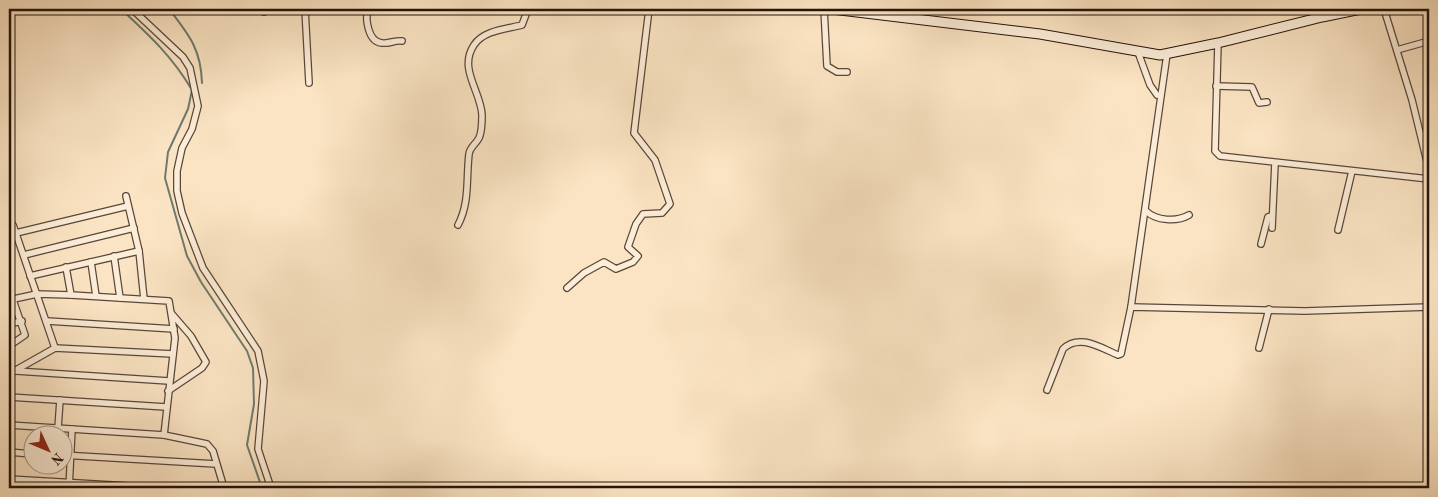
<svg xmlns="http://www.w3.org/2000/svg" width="1438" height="497" viewBox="0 0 1438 497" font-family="'Old Standard TT',serif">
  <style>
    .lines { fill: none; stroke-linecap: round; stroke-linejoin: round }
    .stream { stroke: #6e7a6f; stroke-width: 2 }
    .street-casing { stroke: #5a4738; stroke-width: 8 }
    .secondary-casing { stroke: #24130a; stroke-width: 11 }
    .street { stroke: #fcedd8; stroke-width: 5.5 }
    .secondary { stroke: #fcedd8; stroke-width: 9 }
  </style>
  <rect width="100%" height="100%" fill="#fbe4c3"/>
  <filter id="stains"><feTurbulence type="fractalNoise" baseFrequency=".004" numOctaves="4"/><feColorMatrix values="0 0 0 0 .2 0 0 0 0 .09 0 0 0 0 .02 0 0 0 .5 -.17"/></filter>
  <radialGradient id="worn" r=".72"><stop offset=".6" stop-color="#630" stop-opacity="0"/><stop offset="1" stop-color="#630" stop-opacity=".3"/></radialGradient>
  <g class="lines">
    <!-- stream -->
    <g class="stream">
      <path d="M121,9C149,35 172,56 192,90L188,109L168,152L165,178L187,256L201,282L247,351L253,368L254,404L247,445L262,488"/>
      <path d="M169,9C189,35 201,49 202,83"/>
    </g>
    <!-- street casing -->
    <g class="street-casing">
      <g id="street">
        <path d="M132,9L183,57L190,68L198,106L192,129L182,148L177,171V191L182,213L203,268L258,351L264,381L258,449L271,488"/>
        <path d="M264,9V12"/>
        <path d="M305,9L309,83"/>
        <path d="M368,9C365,19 368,42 382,43C389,44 395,40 402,41"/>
        <path d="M824,9L827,66L837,72H847"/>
        <path d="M1384,9L1412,100L1429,170"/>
        <path d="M1218,43L1215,151L1220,156L1429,179"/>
        <path d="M1397,50L1429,41"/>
        <path d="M1138,52L1150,85L1157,95"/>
        <path d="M1216,86L1252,87L1259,103L1267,102"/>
        <path d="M126,196L139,251L144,299"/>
        <path d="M1146,211C1156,221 1177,222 1189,215"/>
        <path d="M13,225L55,348"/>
        <path d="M458,225C470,202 466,179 469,154C470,147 476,144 479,138C482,132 482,122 482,115C481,91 458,69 474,45C484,30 507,29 522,25L528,9"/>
        <path d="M1272,228L1275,163"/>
        <path d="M1338,230L1352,171"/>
        <path d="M16,233L128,206"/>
        <path d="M1261,244L1268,217L1272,216"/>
        <path d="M24,255L134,228"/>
        <path d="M114,256L120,298"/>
        <path d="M91,262L96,296"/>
        <path d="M66,267L71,295"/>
        <path d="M30,276L139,251"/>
        <path d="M9,288L25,335L9,346"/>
        <path d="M567,288L584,273L604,262L616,269L633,262L638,256L628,247L636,224L643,214L662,213L670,204L655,160L634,133L649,9"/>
        <path d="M9,300L37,294L71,295L169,301L175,338L164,435"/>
        <path d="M1131,307L1167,54"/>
        <path d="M47,321L174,329"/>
        <path d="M9,324L22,321"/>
        <path d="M1259,348L1269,309"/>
        <path d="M16,371L169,381"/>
        <path d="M9,374L55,348L173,354"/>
        <path d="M1047,390L1063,349C1079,333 1101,348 1118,355L1121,354L1131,307L1305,311L1429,307"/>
        <path d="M168,391L202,368L206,362L191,336L172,314"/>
        <path d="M9,397L166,407"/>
        <path d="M9,425L164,435L207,444L213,451L224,488"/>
        <path d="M58,428L60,400"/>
        <path d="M9,452L32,454"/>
        <path d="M62,455L216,464"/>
        <path d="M9,479L164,488"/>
        <path d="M69,488L72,429"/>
      </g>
    </g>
    <!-- secondary casing -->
    <g class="secondary-casing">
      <path id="secondary" d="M832,9L1040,34L1160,55L1218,43L1322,17L1361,9"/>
    </g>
    <!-- street -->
    <use href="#street" class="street"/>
    <!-- secondary -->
    <use href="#secondary" class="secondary"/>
  </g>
  <!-- margin -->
  <rect width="1438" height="497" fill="none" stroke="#fbe4c3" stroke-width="30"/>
  <rect x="10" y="10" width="1418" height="477" fill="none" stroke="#24130a" stroke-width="2.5"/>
  <rect x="15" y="15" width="1408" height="467" fill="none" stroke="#24130a"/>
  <!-- north arrow -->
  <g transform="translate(48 450) rotate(134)"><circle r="24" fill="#fcedd8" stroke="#a69686"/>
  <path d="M0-4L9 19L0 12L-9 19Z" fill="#8f2418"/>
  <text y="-8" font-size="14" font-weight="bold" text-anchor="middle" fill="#24130a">N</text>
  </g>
  <rect width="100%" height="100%" filter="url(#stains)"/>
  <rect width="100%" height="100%" fill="url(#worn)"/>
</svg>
